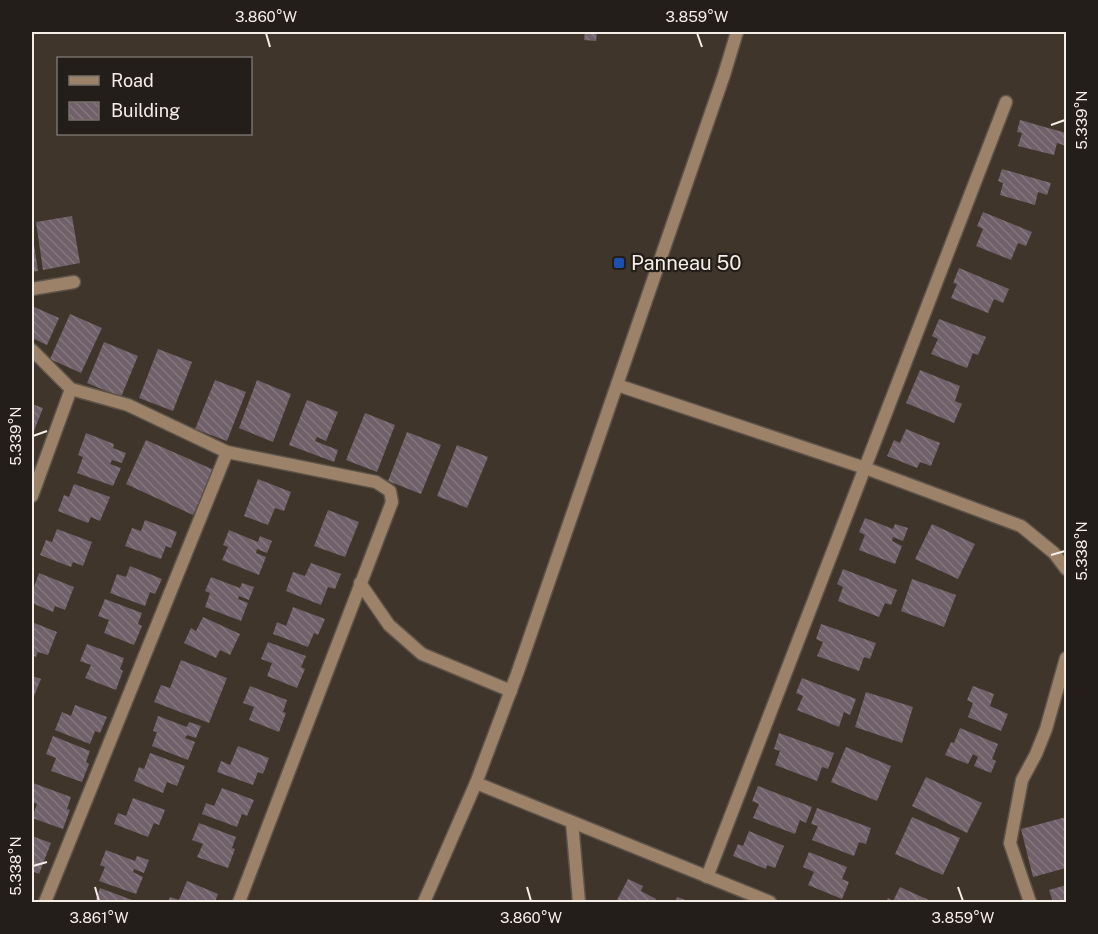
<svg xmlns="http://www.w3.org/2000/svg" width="1098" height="934" viewBox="0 0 1098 934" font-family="'Public Sans',sans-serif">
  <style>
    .building { fill: url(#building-back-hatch) }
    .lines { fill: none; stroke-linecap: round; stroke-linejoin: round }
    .service-casing { stroke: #5d5348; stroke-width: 15 }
    .minor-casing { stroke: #5d5348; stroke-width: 15 }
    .service { stroke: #9b8269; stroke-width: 12 }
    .minor { stroke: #9b8269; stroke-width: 12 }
    .ticks { fill: none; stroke: #f5eee7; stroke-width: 2 }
    .transit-dot { fill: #1a4fb4; stroke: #231e19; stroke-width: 2 }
    .labels { text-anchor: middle; stroke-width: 4.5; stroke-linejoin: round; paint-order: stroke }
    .poi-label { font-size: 20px; fill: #f5eee7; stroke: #231e19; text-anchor: start }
    .neatline { fill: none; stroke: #f5eee7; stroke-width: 2 }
    .ticks-label { font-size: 15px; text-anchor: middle; fill: #f5eee7 }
  </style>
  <defs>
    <pattern id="building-back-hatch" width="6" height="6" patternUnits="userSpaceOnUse" patternTransform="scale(1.5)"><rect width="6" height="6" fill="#706069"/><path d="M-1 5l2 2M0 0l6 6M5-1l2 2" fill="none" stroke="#85777e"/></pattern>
  </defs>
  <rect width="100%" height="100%" fill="#40352a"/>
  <!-- building -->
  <g class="building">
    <path d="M585,32H597L596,41L584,40Z"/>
    <path d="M1020,120L1066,133V146L1057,143L1054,155L1018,146L1022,133L1017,132Z"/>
    <path d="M1002,169L1051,183L1047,195L1038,192L1035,205L1000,195L1003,183L998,181Z"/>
    <path d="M983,212L1032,232L1026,246L1018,243L1011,260L976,246L983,229L977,226Z"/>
    <path d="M72,216L80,263L43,270L36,222Z"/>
    <path d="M32,238H33L38,271L32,272Z"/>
    <path d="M959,268L1009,289L1003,303L994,299L988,313L951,298L957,284L953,283Z"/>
    <path d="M32,306L59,318L47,345L32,338Z"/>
    <path d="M70,314L102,328L81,373L50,359Z"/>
    <path d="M939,319L986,337L978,355L973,353L967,368L931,354L938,339L932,336Z"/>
    <path d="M104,342L138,356L121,397L87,383Z"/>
    <path d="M158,349L192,362L173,411L139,398Z"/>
    <path d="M920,370L960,386L955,401L962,404L954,423L906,403Z"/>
    <path d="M215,380L246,392L227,441L195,429Z"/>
    <path d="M257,380L291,394L273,442L239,428Z"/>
    <path d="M307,400L338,412L326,441L317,437L315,441L338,450L334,462L289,445Z"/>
    <path d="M32,404L43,408L32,436Z"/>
    <path d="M365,413L395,425L377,472L346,460Z"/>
    <path d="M906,429L940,443L931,466L920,462L917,468L887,456L894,440L900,443Z"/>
    <path d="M407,432L441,445L421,494L388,481Z"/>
    <path d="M86,433L114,444L113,448L126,453L122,463L112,460L110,464L121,468L113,486L77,473L83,457L78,455Z"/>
    <path d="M146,440L214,470L193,515L126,484Z"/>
    <path d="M457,445L488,457L467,508L437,496Z"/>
    <path d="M258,479L291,492L284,511L275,508L268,525L244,516Z"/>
    <path d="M74,484L110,497L100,521L91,517L88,523L58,511L64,495L69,497Z"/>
    <path d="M328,510L359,522L345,557L314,546Z"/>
    <path d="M865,518L893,529L895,524L908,528L903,541L893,537L892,541L902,546L895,564L859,550L865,535L859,532Z"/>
    <path d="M145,520L177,532L171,548L166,546L161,559L125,546L132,528L141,531Z"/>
    <path d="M932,524L975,544L958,579L915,559Z"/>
    <path d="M57,529L92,542L83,566L73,562L71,567L40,555L46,540L52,542Z"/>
    <path d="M229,530L258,542L260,536L272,541L267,553L257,549L256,553L266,557L259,575L222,560L228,547L223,545Z"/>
    <path d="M311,563L341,574L335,589L328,587L321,605L286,591L293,572L305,576Z"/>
    <path d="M130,566L162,579L155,594L150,592L145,606L110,593L117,574L126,577Z"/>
    <path d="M843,569L897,590L891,605L885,603L879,617L838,601L843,587L837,584Z"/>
    <path d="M39,573L74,587L65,610L55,606L53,612L32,603V586L34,587Z"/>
    <path d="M211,577L240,588L242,583L254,587L249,600L239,596L238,599L248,603L241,621L205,607L210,593L205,591Z"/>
    <path d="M912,579L956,595L944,627L901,611Z"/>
    <path d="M105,599L142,613L138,624L142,626L134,645L104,633L109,620L98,616Z"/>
    <path d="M293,607L325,619L318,635L314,633L308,647L273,634L277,622L286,626Z"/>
    <path d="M203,617L240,634L230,655L220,650L216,658L184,643L191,628L196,631Z"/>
    <path d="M32,622L57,632L48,655L38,652L36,657L32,655Z"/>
    <path d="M821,624L876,643L870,659L864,657L859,671L817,656L823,642L816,639Z"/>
    <path d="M268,642L306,656L301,667L305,669L297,688L267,676L272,663L261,659Z"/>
    <path d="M87,644L124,658L120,669L123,671L116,690L85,678L91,665L80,661Z"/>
    <path d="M181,660L227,678L209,723L154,702L161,685L170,688Z"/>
    <path d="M32,676L41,679L32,701Z"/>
    <path d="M802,678L856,699L850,715L844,712L839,727L797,710L803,696L796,693Z"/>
    <path d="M250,686L287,700L283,712L286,713L279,732L249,720L254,707L243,703Z"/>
    <path d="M973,686L994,694L990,706L1008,714L1001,731L968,717L973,703L967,700Z"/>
    <path d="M866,692L913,707L902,743L855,727Z"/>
    <path d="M75,705L107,717L100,733L95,731L90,744L55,730L62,712L71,716Z"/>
    <path d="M158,716L187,727L189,722L201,726L196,738L187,735L185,738L195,742L188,760L152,746L157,732L153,731Z"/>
    <path d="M960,728L998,744L992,759L996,761L991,773L974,766L978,757L973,754L968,764L945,755L951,742L954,743Z"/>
    <path d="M779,733L834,753L828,769L822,767L817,781L775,765L780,751L774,749Z"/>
    <path d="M53,736L90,751L86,762L89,764L82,782L51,771L56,758L46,754Z"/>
    <path d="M238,746L269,758L263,774L258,772L253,785L217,772L221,761L230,765Z"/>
    <path d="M846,747L891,766L877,801L831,782Z"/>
    <path d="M150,753L185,766L177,786L167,782L163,793L134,781L139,767L144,769Z"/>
    <path d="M926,777L982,803L967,833L912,806Z"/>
    <path d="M33,783L71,797L67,809L70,810L63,829L32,818L37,804L32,802V788Z"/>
    <path d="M758,786L812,807L806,823L800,820L795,834L753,818L759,804L752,801Z"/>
    <path d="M222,788L254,800L247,816L242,814L237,827L202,814L206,803L214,806Z"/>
    <path d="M133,798L165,810L159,825L154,823L148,837L114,824L118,813L126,816Z"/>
    <path d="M817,808L871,828L866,844L859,842L854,856L812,840L818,826L811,824Z"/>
    <path d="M912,817L960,838L943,875L895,854Z"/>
    <path d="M1066,817V868L1033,877L1021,829Z"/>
    <path d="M199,823L236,837L232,848L235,849L228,868L197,857L203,844L192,840Z"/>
    <path d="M749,831L784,846L775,868L767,865L766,869L733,856L738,844L743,846Z"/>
    <path d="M32,836L51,843L39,874L32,871Z"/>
    <path d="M106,850L135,861L137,856L149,860L144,873L134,869L133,872L143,877L136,894L99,881L105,867L100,865Z"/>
    <path d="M809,852L847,867L842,879L849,882L842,899L808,885L814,872L803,867Z"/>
    <path d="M628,879L643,886L641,891L656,899L654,902H616Z"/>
    <path d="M187,881L218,894L215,902H168L170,897L179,900Z"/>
    <path d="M1066,885V902H1053L1049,890Z"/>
    <path d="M900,887L933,902H886L888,898L893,901Z"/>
    <path d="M100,888L132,900L131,902H95Z"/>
    <path d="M677,897L691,902H675Z"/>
  </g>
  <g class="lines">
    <!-- service casing -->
    <g class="service-casing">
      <path id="service" d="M572,822L579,902"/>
    </g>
    <!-- minor casing -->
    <g class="minor-casing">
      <g id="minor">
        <path d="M32,289L74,282"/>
        <path d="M32,350L71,389L128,405L227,452L376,482L390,491L392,502L239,902"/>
        <path d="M617,385L865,468L1021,526L1054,553L1066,569"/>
        <path d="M32,496L71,389"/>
        <path d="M360,583L389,625L422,654L511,691"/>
        <path d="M476,783L770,902"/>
        <path d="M707,877L1006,102"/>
        <path d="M45,902L227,452"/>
        <path d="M424,902L476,783L517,674L724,75L737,32"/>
        <path d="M1030,902L1010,843L1022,780L1036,754L1046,729L1066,658"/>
      </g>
    </g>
    <!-- service -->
    <use href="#service" class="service"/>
    <!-- minor -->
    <use href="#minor" class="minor"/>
  </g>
  <!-- ticks -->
  <path class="ticks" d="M266,33L270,47M697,33L702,47M1051,125L1065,120M33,436L47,431M1051,555L1065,551M33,866L47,862M95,887L99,901M527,887L531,901M958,887L963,901"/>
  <!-- markers -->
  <rect class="transit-dot" x="613" y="257" width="12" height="12" rx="3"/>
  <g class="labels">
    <!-- poi labels -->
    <g class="poi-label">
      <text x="631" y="270">Panneau 50</text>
    </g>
  </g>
  <!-- border -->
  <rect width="1098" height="934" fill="none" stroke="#231e19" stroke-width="66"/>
  <!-- legend -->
  <rect x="57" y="57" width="195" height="78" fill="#231e19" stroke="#77716b" stroke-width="1.5"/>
  <rect x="69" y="76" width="30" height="9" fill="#9b8269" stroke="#77716b" stroke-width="1.5"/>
  <text x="111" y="87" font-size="18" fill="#f5eee7">Road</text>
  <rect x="69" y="102" width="30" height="18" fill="url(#building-back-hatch)" stroke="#77716b" stroke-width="1.5"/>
  <text x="111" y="117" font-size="18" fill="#f5eee7">Building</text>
  <rect x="33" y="33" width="1032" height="868" class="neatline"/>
  <g class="ticks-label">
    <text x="266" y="22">3.860°W</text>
    <text x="697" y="22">3.859°W</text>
    <text transform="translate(1082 120) rotate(-90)" y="5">5.339°N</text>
    <text transform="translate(16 436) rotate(-90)" y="5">5.339°N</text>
    <text transform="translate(1082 551) rotate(-90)" y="5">5.338°N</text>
    <text transform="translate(16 866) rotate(-90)" y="5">5.338°N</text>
    <text x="99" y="923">3.861°W</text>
    <text x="531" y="923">3.860°W</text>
    <text x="963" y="923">3.859°W</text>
  </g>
</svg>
